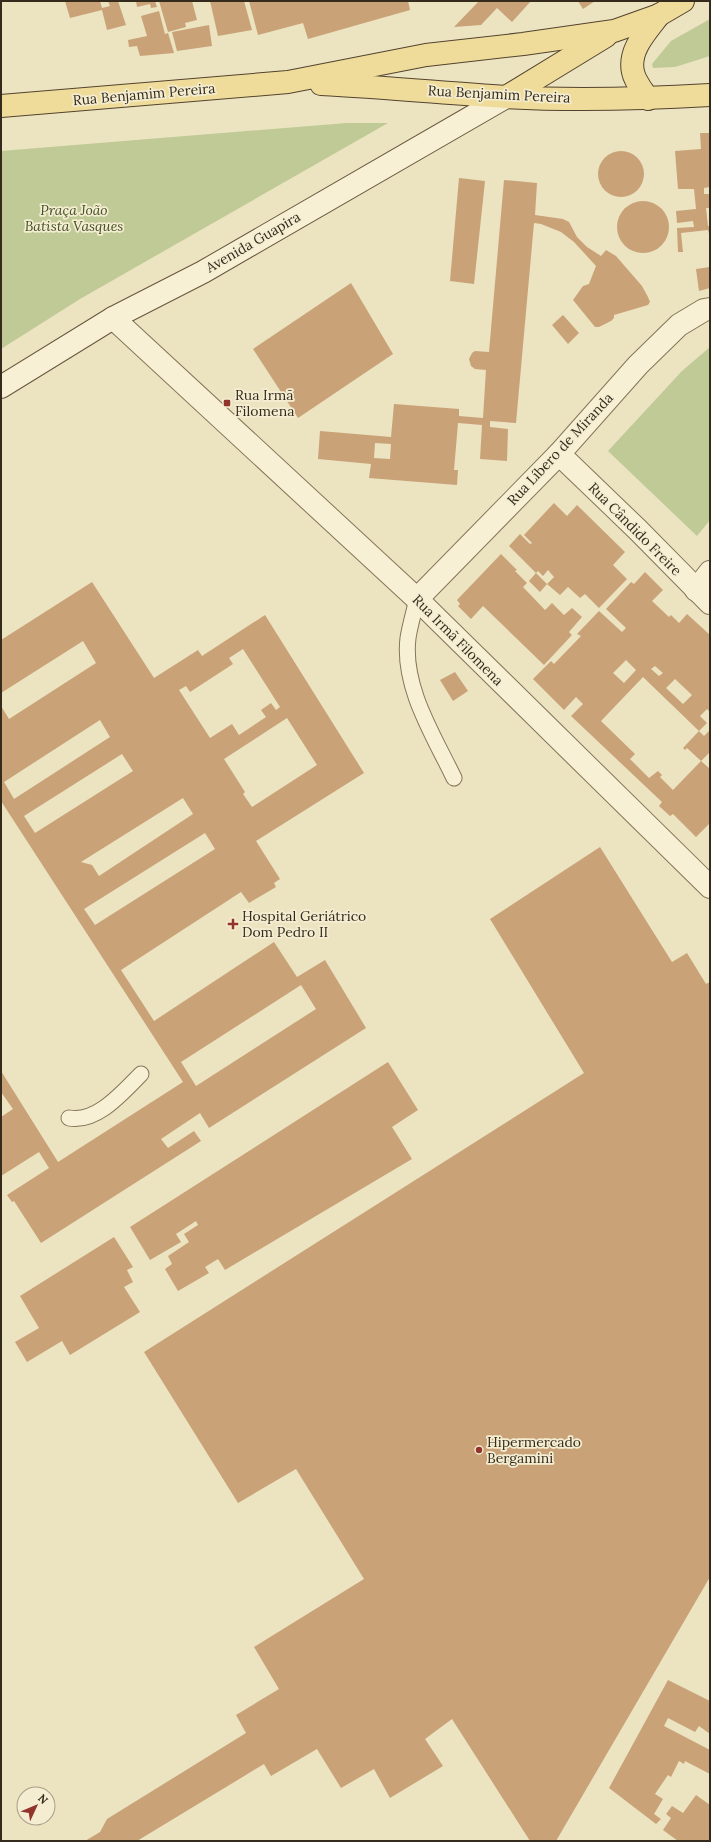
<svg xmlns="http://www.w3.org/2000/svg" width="711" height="1842" viewBox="0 0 711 1842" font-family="Lora,serif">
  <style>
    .green { fill: #bfca96 }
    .building { fill: #c9a278; fill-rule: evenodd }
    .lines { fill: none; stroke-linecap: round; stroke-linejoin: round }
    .lane-casing { stroke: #857559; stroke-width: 17 }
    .street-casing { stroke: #857559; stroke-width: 24 }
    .secondary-casing { stroke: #67563d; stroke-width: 24 }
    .primary-casing { stroke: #53432e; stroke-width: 24 }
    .lane { stroke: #f7f0d4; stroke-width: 15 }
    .street { stroke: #f7f0d4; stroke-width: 22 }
    .secondary { stroke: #f7f0d4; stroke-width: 22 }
    .primary { stroke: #efdc9a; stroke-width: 22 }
    .poi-dot { fill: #92342c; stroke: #f4edd1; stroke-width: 1.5 }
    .labels { text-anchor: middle; stroke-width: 3.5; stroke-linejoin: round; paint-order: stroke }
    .street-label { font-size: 14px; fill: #352b1d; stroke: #f4edd1 }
    .park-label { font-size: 14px; font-style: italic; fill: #425125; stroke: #f4edd1 }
    .poi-label { font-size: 14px; fill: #352b1d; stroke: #f4edd1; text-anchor: start }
  </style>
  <rect width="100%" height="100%" fill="#ece3c1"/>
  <!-- green -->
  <g class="green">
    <path d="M710,19V56L675,67L653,68L652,64L671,41Z"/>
    <path d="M347,123H388L80,299L1,349V151Z"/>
    <path d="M710,347V520L697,536L608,451L682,371Z"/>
  </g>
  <!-- building -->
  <g class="building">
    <path d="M65,1H100L102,8L110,6L108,1H118L126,25L107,30L102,10L70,18Z"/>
    <path d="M136,1H155L157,7L151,8L150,4L137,7Z"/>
    <path d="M159,1H192L197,20L185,23L186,27L168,32Z"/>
    <path d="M210,1H244L252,30L218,36Z"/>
    <path d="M249,1H408L410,10L308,39L303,23L258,35Z"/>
    <path d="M479,1H531L512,22L497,8L481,25L454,27Z"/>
    <path d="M578,1H595L583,9Z"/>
    <path d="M159,11L165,34L168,33L174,53L140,56L137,46L129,47L128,40L147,36L141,16Z"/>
    <path d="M209,25L212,46L177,51L172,32Z"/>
    <path d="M700,133H710V187L704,188V194H710V208H706L708,226H710V237L708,230L681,233L683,252H678L677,228L694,227L693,221L677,223L676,211L696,209L694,189H678L675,151L701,149Z"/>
    <circle cx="621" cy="174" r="23"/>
    <path d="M459,178L485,181L474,284L450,281Z"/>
    <path d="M504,180L537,183L535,215L563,219L569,222L577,237L587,247L601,256L606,250L616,256L642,286L648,297L650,302L648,305L614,315V318L611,321L599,327H595L573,300L583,286L589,284L596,266L574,242L561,232L541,224L534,223L516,423L490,421V427L508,429L507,461L480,459L482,425L458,423L454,470H458L457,485L369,478L371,464L318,459L320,431L391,437L394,404L459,409V416L483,418L486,370L475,369L471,366L469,359L472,353L475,351L489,352ZM375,443L391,444L390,459L374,458Z"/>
    <circle cx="643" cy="227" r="26"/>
    <path d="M710,267V288L699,291L696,269Z"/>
    <path d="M351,283L393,354L298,418L253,349Z"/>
    <path d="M563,315L579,333L568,344L552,325Z"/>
    <path d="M554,503L567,516L577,505L625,552L613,565L627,579L599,608L585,594L580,598L568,587L560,595L547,584L540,592L529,581L536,573L547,584L554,577L548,570L543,576L538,571L536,573L509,546L520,534L530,544L532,543L524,535Z"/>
    <path d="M501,554L517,570L515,571L527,583L523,587L545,610L552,603L564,615L572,608L582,617L569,632L572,635L544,665L483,606L471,619L458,606L460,604L457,600Z"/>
    <path d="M645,572L663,590L652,601L669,617L671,615L679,623L687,614L710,635V712L707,709L700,716L707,723L699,731L643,677L601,721L635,754L630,759L649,778L658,771L662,775L660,777L673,790L701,761L687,748L685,750L683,748L699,731L704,736L710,730V752L701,761L710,769V825L709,824L696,837L673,814L670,816L659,806L662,802L571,716L583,704L576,697L564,710L533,679L551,661L554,664L581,636L577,634L599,611L622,632L626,628L606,609L631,582L634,584ZM626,660L636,670L624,683L613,673ZM655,666L663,673L659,676L651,669ZM675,679L692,695L683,704L666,688Z"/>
    <path d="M92,582L154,678L198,650L202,656L265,615L364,773L256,841L280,879L274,883L276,887L249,903L241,892L121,970L154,1021L274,942L297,977L325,960L366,1028L209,1128L200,1113L161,1139L168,1148L194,1131L201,1141L41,1243L14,1201L12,1202L7,1195L49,1168L39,1152L1,1176V1117L13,1109L1,1092V1071L58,1162L183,1082L1,801V706L9,719L96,663L83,641L1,693V640ZM243,649L280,707L276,710L271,703L261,710L266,717L239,735L232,724L210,738L179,690L186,686L190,692L233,664L229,658ZM287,718L317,765L252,807L243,794L245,792L224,759ZM100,720L110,737L14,799L4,782ZM122,754L133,771L35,833L24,816ZM183,798L193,814L99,876L92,865L81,862ZM205,833L215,849L95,925L84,909ZM301,985L316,1009L196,1086L181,1062Z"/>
    <path d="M455,672L468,691L453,701L440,680Z"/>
    <path d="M600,847L672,962L687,953L706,984L710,982V1577L556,1841H530L452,1719L425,1739L443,1766L390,1798L374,1769L341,1788L317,1749L271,1776L264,1764L137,1841H85L100,1832L107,1819L246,1733L236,1715L279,1689L254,1647L364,1579L296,1469L238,1503L144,1352L584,1073L490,919Z"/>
    <path d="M388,1062L418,1110L392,1127L412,1159L225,1270L218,1259L205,1267L209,1273L178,1291L165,1269L172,1264L168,1256L189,1242L184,1234L198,1225L196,1221L176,1234L181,1242L150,1260L130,1227Z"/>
    <path d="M114,1237L133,1267L127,1270L133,1282L124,1287L140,1312L70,1355L62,1341L27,1362L15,1342L39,1328L20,1296Z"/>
    <path d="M668,1680L710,1701V1734L699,1726L695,1732L668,1718L664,1726L710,1750V1774L685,1761L684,1764L679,1761L671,1777L668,1775L655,1794L663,1799L654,1814L661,1819L656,1824L609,1788Z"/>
    <path d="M696,1795L710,1805V1841H678L663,1830L671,1818L666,1814L672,1806L683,1813Z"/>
  </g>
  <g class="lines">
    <!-- lane casing -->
    <g class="lane-casing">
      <g id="lane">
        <path d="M417,599C414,612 410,625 408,638C402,687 434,736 454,778"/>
        <path d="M69,1118C97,1123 122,1093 141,1074"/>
      </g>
    </g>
    <!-- street casing -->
    <g class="street-casing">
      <g id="street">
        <path d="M113,318L417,599L710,887"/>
        <path d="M559,454L638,530L710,603"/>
        <path d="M696,590L710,572"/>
        <path d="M417,599L559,454L638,365L679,325L704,310L710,309"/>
      </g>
    </g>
    <!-- secondary casing -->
    <g class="secondary-casing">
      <path id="secondary" d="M1,387L113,318L203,272L506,97"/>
    </g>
    <!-- primary casing -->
    <g class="primary-casing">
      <g id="primary">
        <path d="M321,84C383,87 444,93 506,97C574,101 642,99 710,95"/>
        <path d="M506,97L606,36"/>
        <path d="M648,99C643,91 635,82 633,72C628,50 647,31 659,15"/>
        <path d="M1,106L288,82L426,55L523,44L614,31L659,15L683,1"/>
      </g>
    </g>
    <!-- lane -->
    <use href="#lane" class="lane"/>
    <!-- street -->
    <use href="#street" class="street"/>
    <!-- secondary -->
    <use href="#secondary" class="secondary"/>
    <!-- primary -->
    <use href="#primary" class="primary"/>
  </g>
  <!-- markers -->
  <g class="poi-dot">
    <rect x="223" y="399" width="8" height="8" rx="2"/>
    <path d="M231 918h4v4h4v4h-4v4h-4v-4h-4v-4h4z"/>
    <circle cx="479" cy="1450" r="4"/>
  </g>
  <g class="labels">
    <!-- street labels -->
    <g class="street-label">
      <text transform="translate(144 94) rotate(-5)" y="5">Rua Benjamim Pereira</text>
      <text transform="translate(499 94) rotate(3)" y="5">Rua Benjamim Pereira</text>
      <text transform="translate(253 242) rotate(-30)" y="5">Avenida Guapira</text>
      <text transform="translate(560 449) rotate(-47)" y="5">Rua Líbero de Miranda</text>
      <text transform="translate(635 529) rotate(45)" y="5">Rua Cândido Freire</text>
      <text transform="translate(458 640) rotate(45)" y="5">Rua Irmã Filomena</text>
    </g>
    <!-- park labels -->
    <g class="park-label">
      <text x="74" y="215">Praça João<tspan x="74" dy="16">Batista Vasques</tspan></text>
    </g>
    <!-- poi labels -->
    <g class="poi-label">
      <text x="235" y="400">Rua Irmã<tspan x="235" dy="16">Filomena</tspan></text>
      <text x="242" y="921">Hospital Geriátrico<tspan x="242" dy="16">Dom Pedro II</tspan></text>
      <text x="487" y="1447">Hipermercado<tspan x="487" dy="16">Bergamini</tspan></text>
    </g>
  </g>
  <!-- border -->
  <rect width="711" height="1842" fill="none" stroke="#352b1d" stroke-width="4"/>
  <!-- north arrow -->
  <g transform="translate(36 1806) rotate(46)"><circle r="19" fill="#f4edd1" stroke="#a89f89"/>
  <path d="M0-3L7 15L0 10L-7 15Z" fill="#92342c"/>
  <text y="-6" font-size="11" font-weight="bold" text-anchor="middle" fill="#352b1d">N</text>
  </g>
</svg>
